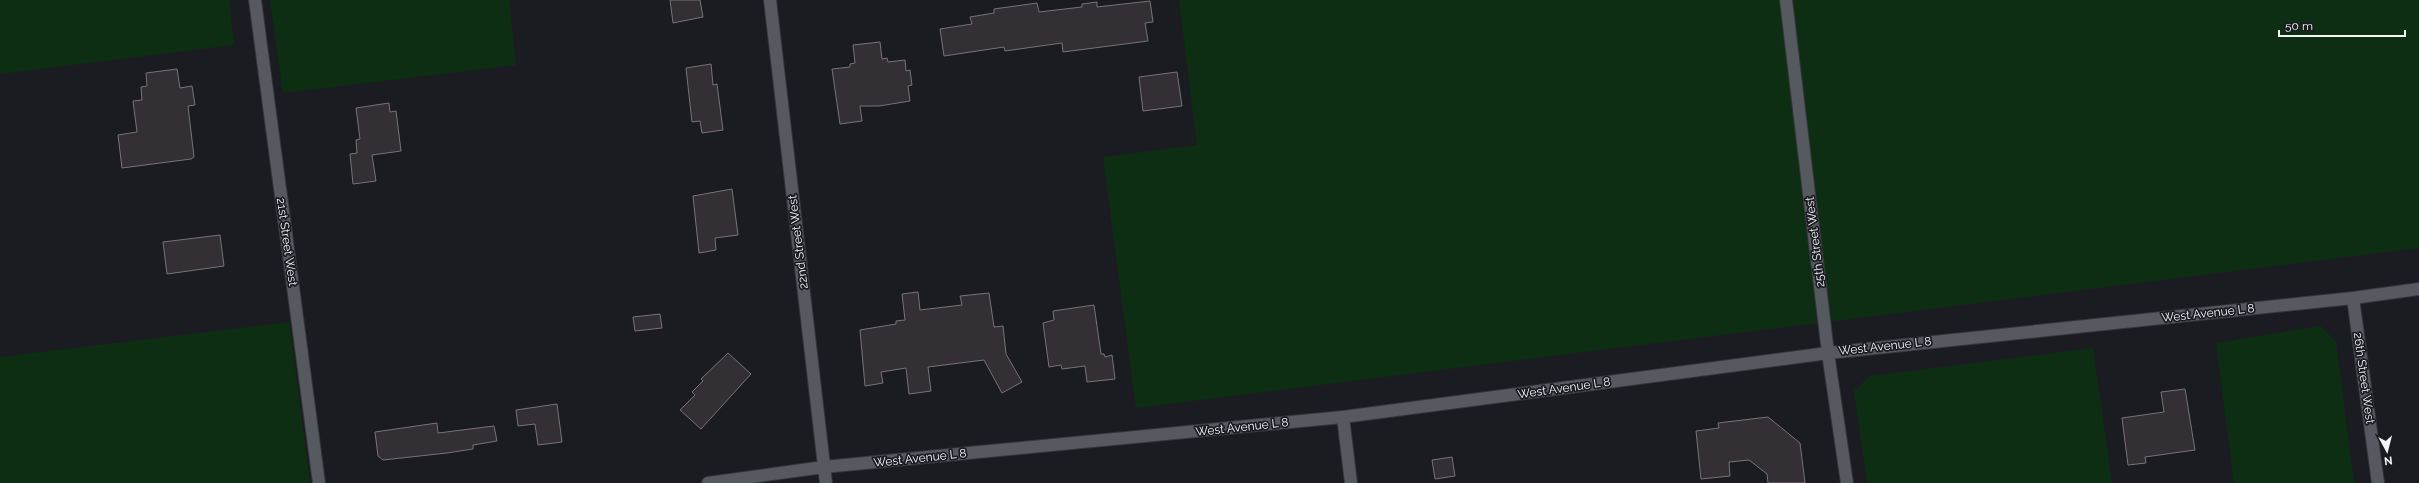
<svg xmlns="http://www.w3.org/2000/svg" width="2419" height="483" viewBox="0 0 2419 483" font-family="Raleway,sans-serif">
  <style>
    .green { fill: #0e2e14 }
    .building { fill: #332f34; stroke: #777379 }
    .lines { fill: none; stroke-linecap: round; stroke-linejoin: round }
    .street-casing { stroke: #35363a; stroke-width: 14 }
    .street { stroke: #56595f; stroke-width: 12 }
    .labels { text-anchor: middle; stroke-width: 3.5; stroke-linejoin: round; paint-order: stroke }
    .street-label { font-size: 12px; fill: #f3f4f8; stroke: #1a1c22 }
  </style>
  <rect width="100%" height="100%" fill="#1a1c22"/>
  <!-- green -->
  <g class="green">
    <path d="M0,0H229L234,45L0,74Z"/>
    <path d="M270,0H509L516,65L283,93Z"/>
    <path d="M1179,0H2419V248L1136,408L1103,157L1197,145Z"/>
    <path d="M289,322L310,483H0V357Z"/>
    <path d="M2320,326L2336,342L2354,483H2234L2216,343Z"/>
    <path d="M2093,348L2112,483H1867L1854,391L1870,376Z"/>
  </g>
  <!-- building -->
  <g class="building">
    <path d="M670,0H700L703,17L673,23Z"/>
    <path d="M1150,1L1153,22L1145,23L1148,41L1063,52L1062,43L1005,51L1004,47L944,56L940,29L972,24L970,17L994,13V9L1037,3L1039,12L1082,7V4L1097,2V7Z"/>
    <path d="M880,42L882,59L887,58L888,62L905,60L906,71L910,70L912,85L908,86L910,101L879,106H860L862,121L840,124L832,69L850,67V64L855,63L853,45Z"/>
    <path d="M711,64L713,85L717,84L723,130L702,133L700,121L692,122L686,68Z"/>
    <path d="M177,69L180,88L192,86L195,105L188,106L194,157L191,159L122,168L118,135L137,132L133,101L142,100L141,87L147,86L146,73Z"/>
    <path d="M1177,72L1182,106L1143,111L1139,77Z"/>
    <path d="M389,103L390,112L396,111L401,151L372,155L376,181L353,184L350,154L357,153L356,140L360,139L356,108Z"/>
    <path d="M732,189L738,235L715,238L716,250L699,253L693,196Z"/>
    <path d="M220,235L224,266L167,274L163,242Z"/>
    <path d="M918,292L920,310L962,305L960,296L989,293L994,327L1003,326L1006,354L1022,382L1002,393L984,360L928,367L931,391L909,394L906,368L881,372L883,383L865,386L860,330L896,324V321L905,320L902,294Z"/>
    <path d="M1094,305L1101,354H1104L1105,357L1112,355L1115,379L1087,382L1085,366L1062,369L1061,365L1049,367L1043,323L1054,320L1053,311Z"/>
    <path d="M660,314L662,328L635,331L633,317Z"/>
    <path d="M728,353L751,374L701,429L680,410L695,395L692,392L703,381L701,379Z"/>
    <path d="M2185,389L2195,450L2145,457L2146,463L2128,465L2122,418L2164,412L2161,392Z"/>
    <path d="M557,404L562,442L538,445L535,424L518,426L516,410Z"/>
    <path d="M1768,417L1800,443L1805,483H1768L1767,474L1749,460L1729,462L1730,476L1701,479L1696,431L1719,428L1718,423Z"/>
    <path d="M437,423L438,433L494,426L497,441L473,445V449L447,453L383,460L378,456L375,432Z"/>
    <path d="M1452,457L1455,476L1435,479L1432,460Z"/>
  </g>
  <g class="lines">
    <!-- street casing -->
    <g class="street-casing">
      <g id="street">
        <path d="M255,0L319,483"/>
        <path d="M770,0L826,483"/>
        <path d="M1786,0L1828,353L1847,483"/>
        <path d="M2353,298L2378,483"/>
        <path d="M1343,417L1351,483"/>
        <path d="M708,483L824,467L1343,417L1828,353L2353,298L2419,289"/>
      </g>
    </g>
    <!-- street -->
    <use href="#street" class="street"/>
  </g>
  <g class="labels">
    <!-- street labels -->
    <g class="street-label">
      <text transform="translate(287 242) rotate(82)" y="4">21st Street West</text>
      <text transform="translate(798 242) rotate(-97)" y="4">22nd Street West</text>
      <text transform="translate(1815 242) rotate(-97)" y="4">25th Street West</text>
      <text transform="translate(2208 313) rotate(-6)" y="4">West Avenue L 8</text>
      <text transform="translate(1885 346) rotate(-6)" y="4">West Avenue L 8</text>
      <text transform="translate(2364 378) rotate(82)" y="4">26th Street West</text>
      <text transform="translate(1564 388) rotate(-8)" y="4">West Avenue L 8</text>
      <text transform="translate(1242 427) rotate(-6)" y="4">West Avenue L 8</text>
      <text transform="translate(920 458) rotate(-6)" y="4">West Avenue L 8</text>
    </g>
  </g>
  <!-- north arrow -->
  <g transform="translate(2387 451) rotate(173)" stroke="#1a1c22" stroke-width="3" paint-order="stroke">
  <path d="M0-3L7 15L0 10L-7 15Z" fill="#f3f4f8"/>
  <text y="-6" font-size="11" font-weight="bold" text-anchor="middle" fill="#f3f4f8">N</text>
  </g>
  <!-- scale -->
  <path d="M2279 30v6h126v-6" fill="none" stroke="#f3f4f8" stroke-width="2"/>
  <text x="2285" y="30" font-size="12" fill="#f3f4f8" stroke="#1a1c22" stroke-width="3" paint-order="stroke">50 m</text>
</svg>
